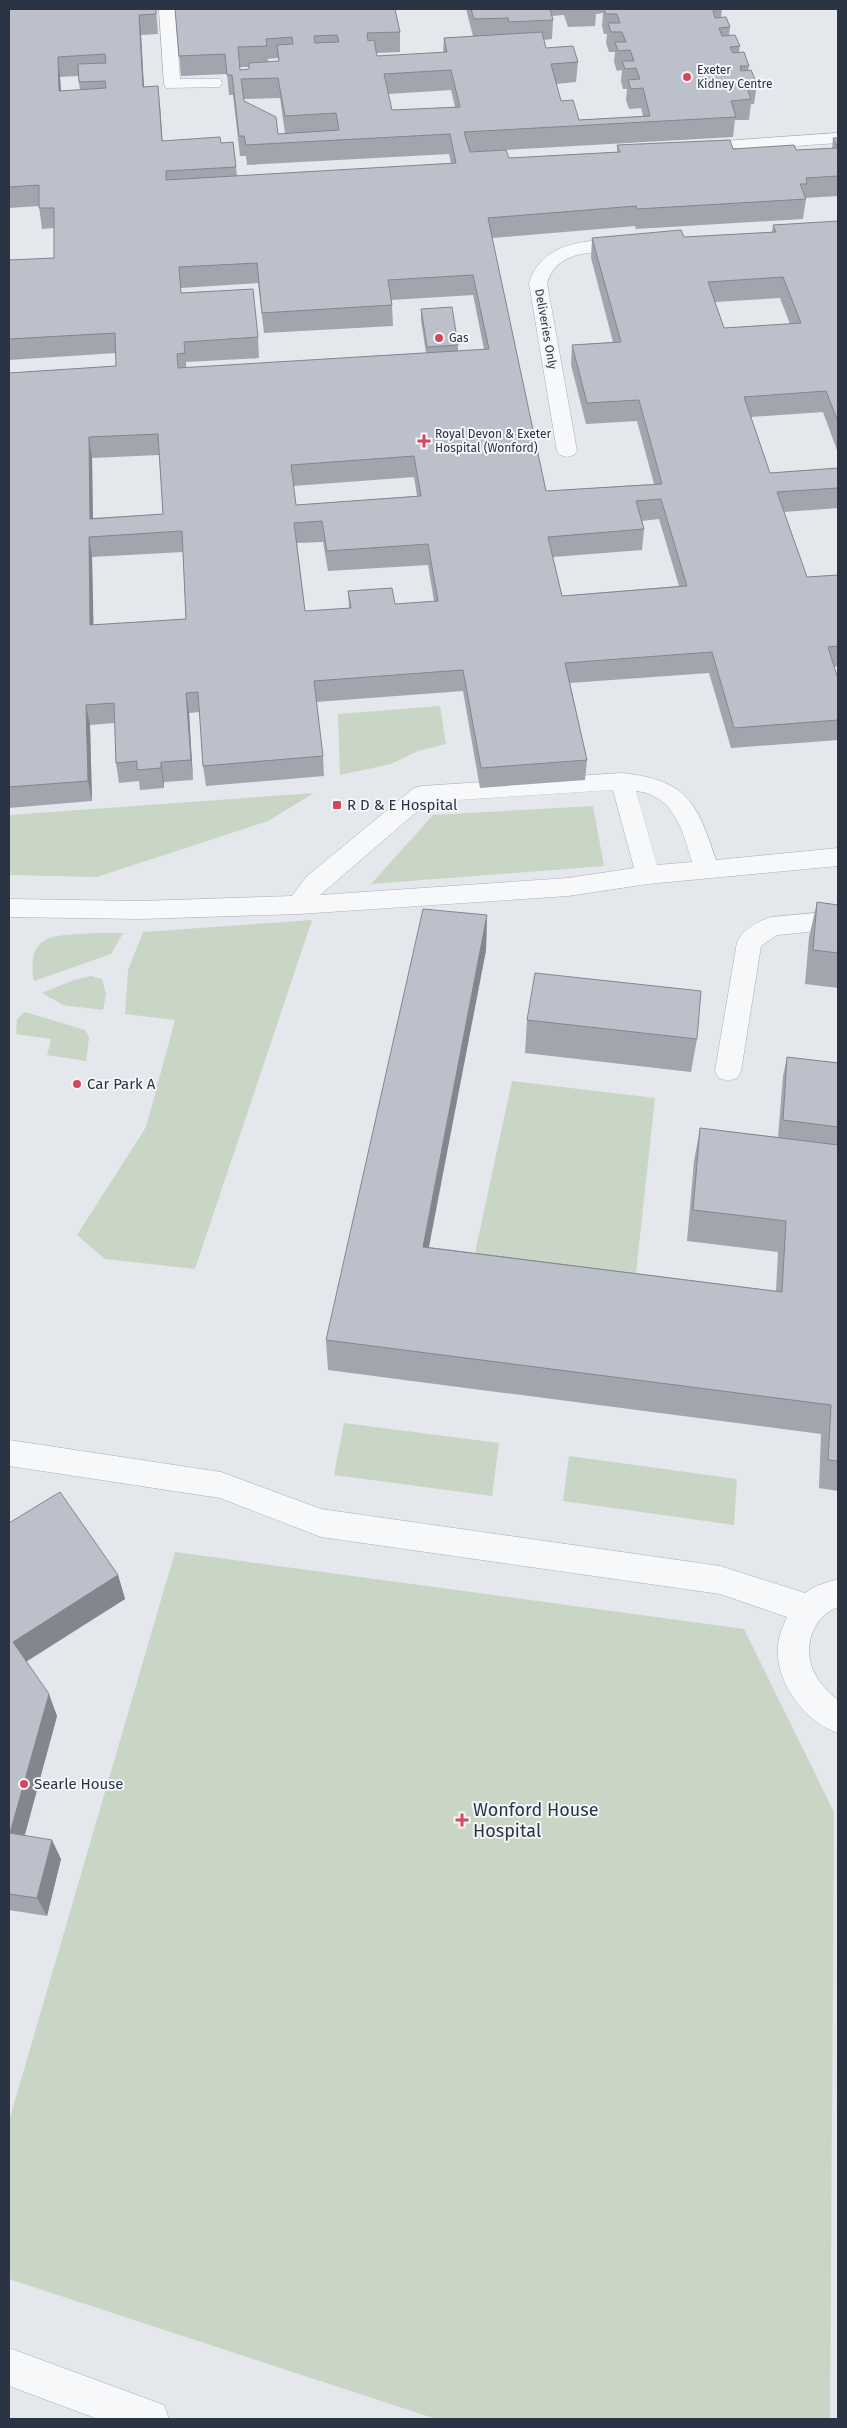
<svg xmlns="http://www.w3.org/2000/svg" width="847" height="2428" viewBox="0 0 847 2428" font-family="'Fira Sans',sans-serif">
  <style>
    .green { fill: #c9d6c5 }
    .lines { fill: none; stroke-linecap: round; stroke-linejoin: round }
    .minor-casing { stroke: #a9aeb7; stroke-width: 1 }
    .minor { fill: #f7f8fa; fill-rule: evenodd }
    .wall { fill: #a1a5ae; fill-rule: evenodd }
    .shaded-wall { fill: #83868d }
    .building { fill: #bbc0ca; stroke: #83868d; fill-rule: evenodd }
    .poi-dot { fill: #d1495b; stroke: #f4f6f9; stroke-width: 2 }
    .labels { text-anchor: middle; stroke-width: 4; stroke-linejoin: round; paint-order: stroke }
    .far-poi-label { font-size: 12px; fill: #2b3445; stroke: #f4f6f9; text-anchor: start }
    .far-street-label { font-size: 12px; fill: #2b3445; stroke: #f4f6f9 }
    .poi-label { font-size: 15px; fill: #2b3445; stroke: #f4f6f9; text-anchor: start }
    .near-poi-label { font-size: 18px; fill: #2b3445; stroke: #f4f6f9; text-anchor: start }
  </style>
  <rect width="100%" height="100%" fill="#e4e7ec"/>
  <!-- green -->
  <g class="green">
    <path d="M440,706L446,744L418,751L391,764L340,775L338,714Z"/>
    <path d="M314,793L268,821L97,877L9,875V815Z"/>
    <path d="M593,806L604,866L371,884L433,815Z"/>
    <path d="M312,920L195,1269L105,1259L77,1235L146,1127L175,1020L125,1014L128,970L143,932Z"/>
    <path d="M94,933H123L111,954L34,981C26,931 56,936 94,933Z"/>
    <path d="M91,976L102,979L106,994L103,1010L63,1005L42,993L74,980Z"/>
    <path d="M25,1012L85,1030L89,1037L86,1061L47,1055L51,1039L16,1034L17,1019Z"/>
    <path d="M512,1081L655,1098L635,1282L473,1262Z"/>
    <path d="M344,1423L499,1443L492,1496L334,1475Z"/>
    <path d="M569,1456L737,1479L734,1525L563,1501Z"/>
    <path d="M175,1552L744,1629L834,1812L830,2419H436L9,2279V2121Z"/>
  </g>
  <g class="lines">
    <!-- minor casing -->
    <g class="minor-casing">
      <g id="minor">
        <path d="M159,9H175L180,79H220L222,83L220,87L166,88L164,84Z"/>
        <path d="M838,133V143L695,153L689,152L686,148L689,144L695,143Z"/>
        <path d="M629,238L635,240L638,244L635,248C604,256 560,243 547,283L577,451L574,455L567,457L560,455L557,451L529,283C543,239 590,241 629,238Z"/>
        <path d="M622,773C686,780 697,801 716,860L838,848V866L648,884L568,896L299,914L141,919L9,917V899L141,901L292,896L306,877L414,788L422,786ZM613,790L634,868L568,878L320,895L428,802ZM636,791C674,795 683,831 692,862L657,865Z"/>
        <path d="M838,911V929L777,935L761,946L741,1071L737,1078L728,1081L719,1078L715,1071L737,942C743,930 758,921 771,917Z"/>
        <path d="M9,1440L221,1472L321,1509L720,1566L805,1593L816,1586L838,1579V1607C813,1616 803,1646 813,1670C818,1682 828,1692 838,1700V1733C805,1722 775,1683 778,1646C779,1635 783,1626 787,1617L720,1594L321,1537L220,1498L9,1466Z"/>
        <path d="M9,2348L164,2405L169,2419H98L9,2386Z"/>
      </g>
    </g>
    <!-- minor -->
    <use href="#minor" class="minor"/>
  </g>
  <!-- wall -->
  <g class="wall">
    <path d="M9,9H156L158,34L141,35L144,87L160,106L162,141L221,143L233,142L237,176L451,164L449,154L247,165L246,156H240L233,95H229L227,74L181,76L175,9L400,32V52L377,53V56L443,53L444,38L473,36L466,9H722L721,17L730,27L729,35L740,46L739,52L749,66L748,70L757,84L754,104H751L749,120H735L733,137L469,152L509,158L617,152V145L796,150L832,148L833,138H838V196L805,198L806,199L803,219L636,229L635,226L492,238L546,491L654,484L637,421L586,424L571,365L572,345L613,342L591,258L592,238L684,237L772,232L773,225L838,221V453L823,412L751,417L770,473L838,468V508L784,512L807,577L838,575V666L834,667L838,679V740L731,748L709,673L570,683L587,760L585,780L480,788L463,691L316,702L323,756L324,776L206,786L203,766L200,712L189,713L193,780L164,782V788L140,790L139,781L119,783L116,763L115,723L90,725L92,801L9,808V373L116,366V353L9,360V260L54,258V228L42,229L39,206L9,208ZM603,13L602,26L604,34H607L606,43L609,52H615L614,62L617,71L622,70L621,81L623,89H627L626,100L629,109L641,108L643,116L579,120L561,101L556,84L576,82L578,62L546,48L544,40L552,39L553,20L552,16L564,15L568,27L595,26L596,14ZM278,58V61L268,62V59ZM240,67H249V69L240,70ZM78,76L80,90L61,91L60,77ZM451,90L455,107L392,110L388,94ZM280,98L285,133L278,134L244,101L243,99ZM258,283L264,333L393,326L392,305L391,300L473,295L484,349L458,351V345L421,309V320L426,353L186,368V362L259,358L258,337L181,293V288ZM780,298L790,324L724,328L715,302ZM159,455L163,514L93,518L92,458ZM414,477L417,496L296,505L293,486ZM659,519L679,586L562,596L553,557L642,550L644,529L642,521ZM323,542L328,571L428,565L434,601L395,604L348,591L349,608L305,611L297,543ZM183,552L186,619L93,625L92,557Z"/>
    <path d="M817,902L838,905V988L805,984L809,937Z"/>
    <path d="M487,915L486,950L428,1247L776,1291L778,1252L687,1241L694,1161L700,1128L778,1137L783,1076L787,1057L838,1063V1491L819,1488L821,1434L328,1370L326,1340Z"/>
    <path d="M527,1020L697,1039L691,1072L525,1053Z"/>
    <path d="M9,1523L118,1575L125,1599L26,1662L57,1716L25,1835L61,1859L47,1916L9,1910Z"/>
  </g>
  <!-- shaded-wall -->
  <g class="shaded-wall">
    <path d="M139,15L141,35L145,107L143,87Z"/>
    <path d="M58,57L60,77L62,111L59,91Z"/>
    <path d="M158,86L160,106L164,161L162,141Z"/>
    <path d="M89,437L92,458L93,537L90,519Z"/>
    <path d="M89,537L92,557L94,646L90,625Z"/>
    <path d="M186,693L189,713L193,780L191,760Z"/>
    <path d="M86,705L90,725L92,801L88,781Z"/>
    <path d="M161,762L164,782V788L161,768Z"/>
    <path d="M487,915L486,950L423,1278V1247Z"/>
    <path d="M118,1575L125,1599L22,1664L13,1642Z"/>
    <path d="M49,1694L57,1716L20,1852L10,1833Z"/>
    <path d="M52,1840L61,1859L47,1916L37,1898Z"/>
  </g>
  <!-- building -->
  <g class="building">
    <path d="M9,9H156V14L139,15L143,87L158,86L162,141L220,137L221,143L233,142L236,167L166,171V180L456,163L450,134L246,145L244,136H239L232,75H227L225,54L179,56L175,9H395L400,32L367,33L368,41L374,40L377,56L447,52L444,38L542,32L546,48L573,46L578,62L551,64L561,101L573,100L579,120L650,116L643,88L631,89L628,80L640,79L636,68L625,69L622,61H634L630,50L618,51L615,42H626L622,32H611L608,23H620L617,14H606L604,9H722L713,10L715,18L726,17L730,27L719,28L722,36L735,35L740,46L730,47L733,53L744,52L749,66H740L741,71L751,70L757,84L746,85L751,99L731,101L736,117L464,132L470,152L506,150L509,158L620,152L617,145L730,140L733,149L794,145L796,150L838,148L833,138H838V176L806,178L807,184H800L806,199L637,209L636,206L488,218L546,491L662,484L639,400L587,403L572,345L621,342L592,238L681,230L684,237L776,232L773,225L838,221V422L826,391L744,397L770,473L838,468V488L777,492L807,577L838,575V646L828,647L838,679V720L734,728L712,652L565,663L587,760L481,768L463,670L314,681L323,756L203,766L198,692L186,693L191,760L161,762V768L137,770V761L116,763L114,703L86,705L88,781L9,787V373L116,366L115,333L9,339V260L54,258V208H39V185L9,187ZM337,35L339,42L315,43L314,36ZM292,37L293,44L277,45L279,61L249,63V69L240,70L238,47L267,46L266,39ZM105,54L106,63L78,64L79,82L105,81L106,88L59,91L58,57ZM451,70L460,107L392,110L384,74ZM278,78L285,116L336,113L339,130L278,134L276,117L244,101L241,79ZM257,263L262,313L392,305L388,280L473,275L489,349L178,368L177,354L185,353L184,342L258,337L253,289L181,293L179,267ZM783,277L801,323L724,328L708,282ZM158,434L163,514L90,519L89,437ZM414,456L421,496L296,505L291,465ZM661,499L687,586L562,596L548,537L644,529L636,501ZM322,521L327,551L428,544L438,601L395,604L392,588L348,591L351,608L305,611L294,523ZM182,531L186,619L90,625L89,537Z"/>
    <path d="M471,9H550L553,20L509,22L508,18L474,19Z"/>
    <path d="M452,307L458,345L427,347L421,309Z"/>
    <path d="M817,902L838,905V953L813,950Z"/>
    <path d="M423,909L487,915L423,1247L782,1292L786,1221L693,1210L700,1128L838,1145V1461L828,1460L831,1405L326,1340Z"/>
    <path d="M535,973L701,991L697,1039L527,1020Z"/>
    <path d="M787,1057L838,1063V1127L783,1120Z"/>
    <path d="M60,1492L118,1575L13,1642L49,1694L10,1833L52,1840L37,1898L9,1894V1523Z"/>
  </g>
  <!-- markers -->
  <g class="poi-dot">
    <circle cx="687" cy="77" r="5"/>
    <circle cx="439" cy="338" r="5"/>
    <path d="M421.5 433.5h5v5h5v5h-5v5h-5v-5h-5v-5h5z"/>
    <rect x="332" y="800" width="10" height="10" rx="2.5"/>
    <circle cx="77" cy="1084" r="5"/>
    <circle cx="24" cy="1784" r="5"/>
    <path d="M459.5 1812.5h5v5h5v5h-5v5h-5v-5h-5v-5h5z"/>
  </g>
  <g class="labels">
    <!-- far-poi labels -->
    <g class="far-poi-label">
      <text x="697" y="74">Exeter<tspan x="697" dy="14">Kidney Centre</tspan></text>
      <text x="449" y="342">Gas</text>
      <text x="435" y="438">Royal Devon &amp; Exeter<tspan x="435" dy="14">Hospital (Wonford)</tspan></text>
    </g>
    <!-- far-street labels -->
    <g class="far-street-label">
      <text transform="translate(546 329) rotate(80)" y="4">Deliveries Only</text>
    </g>
    <!-- poi labels -->
    <g class="poi-label">
      <text x="347" y="810">R D &amp; E Hospital</text>
      <text x="87" y="1089">Car Park A</text>
      <text x="34" y="1789">Searle House</text>
    </g>
    <!-- near-poi labels -->
    <g class="near-poi-label">
      <text x="473" y="1816">Wonford House<tspan x="473" dy="21">Hospital</tspan></text>
    </g>
  </g>
  <!-- border -->
  <rect width="847" height="2428" fill="none" stroke="#2b3445" stroke-width="20"/>
</svg>
